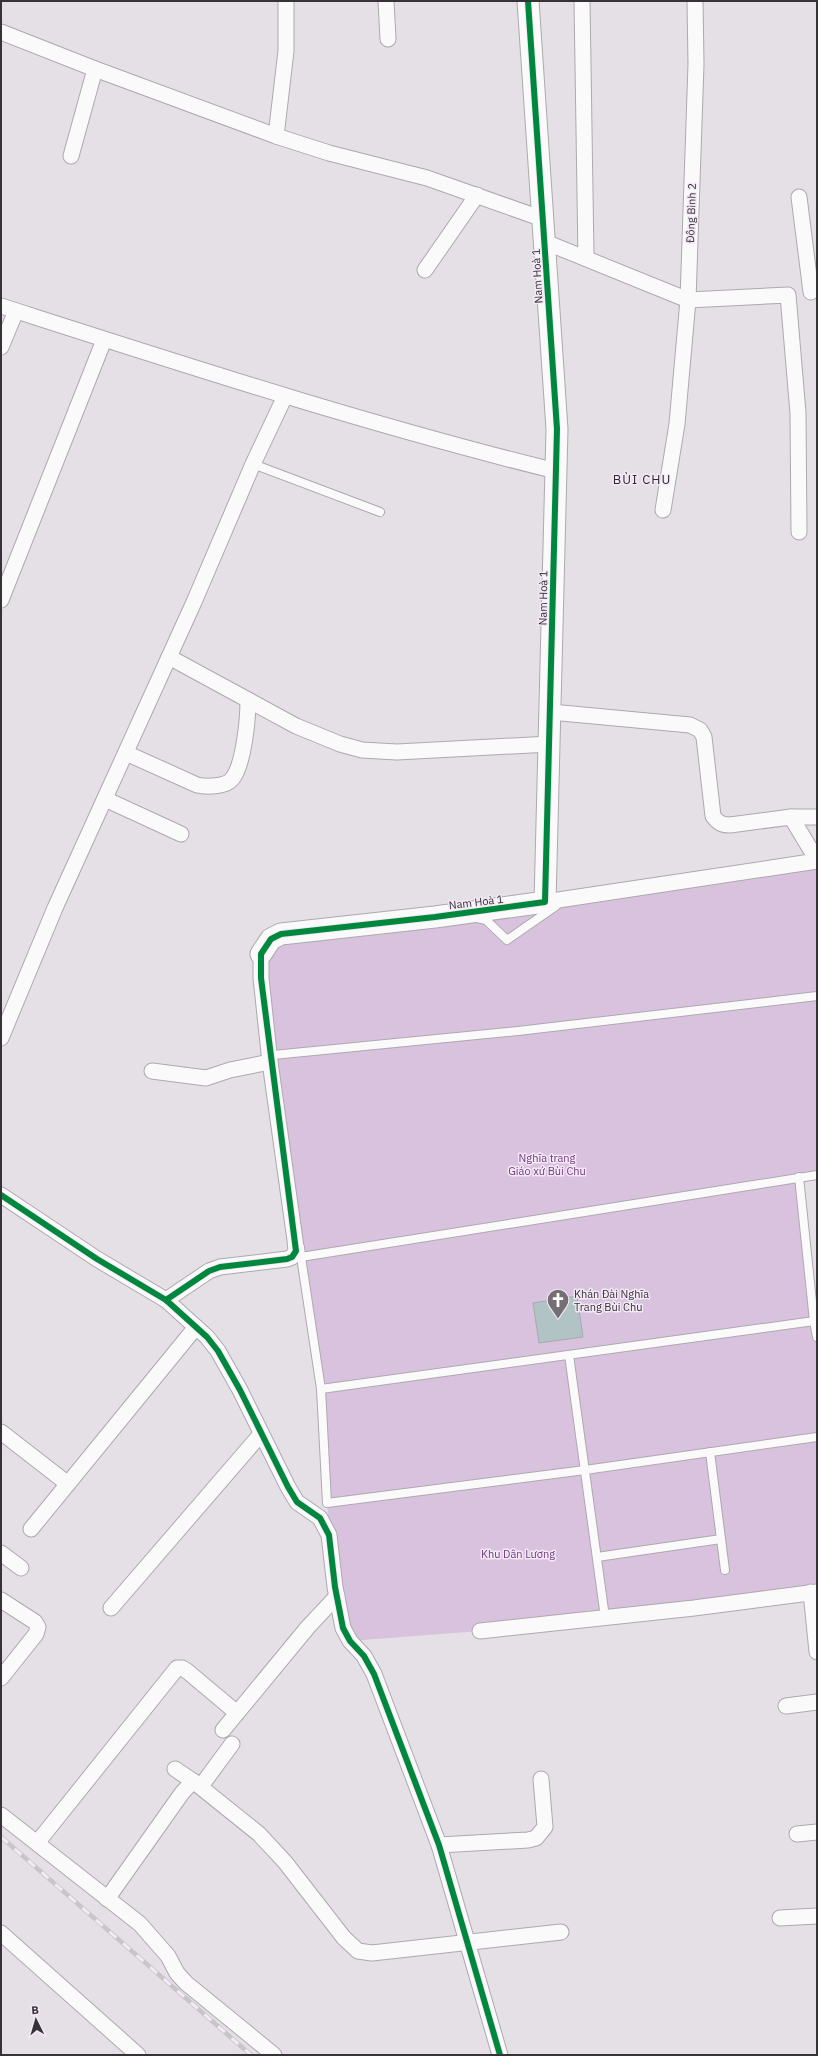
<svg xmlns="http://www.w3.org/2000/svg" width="818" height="2056" viewBox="0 0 818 2056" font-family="'IBM Plex Sans',sans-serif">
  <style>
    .green { fill: #d9c2de }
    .building { fill: #b2c3c6; stroke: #a9a9ac }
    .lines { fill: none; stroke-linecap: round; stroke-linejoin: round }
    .lane-casing { stroke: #ada9ae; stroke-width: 10 }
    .street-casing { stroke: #ada9ae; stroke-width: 17 }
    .secondary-casing { stroke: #ada9ae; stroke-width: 23 }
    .lane { stroke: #fbfafb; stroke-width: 8 }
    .street { stroke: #fbfafb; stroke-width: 15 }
    .secondary { stroke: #fbfafb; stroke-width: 21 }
    .rail-casing { stroke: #c7c6c7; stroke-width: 4.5 }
    .rail { stroke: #f4e9f6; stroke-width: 3; stroke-dasharray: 9; stroke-linecap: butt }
    .cycleway-casing { stroke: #f4e9f6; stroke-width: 8 }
    .cycleway { stroke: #00873e; stroke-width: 6 }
    .labels { text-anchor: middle; stroke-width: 3; stroke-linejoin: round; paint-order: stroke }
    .street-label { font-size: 11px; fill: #363237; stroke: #f4e9f6 }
    .park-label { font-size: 11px; fill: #723a7f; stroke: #f4e9f6 }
    .poi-label { font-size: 11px; fill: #363237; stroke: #f4e9f6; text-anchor: start }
    .quarter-label { font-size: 13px; letter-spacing: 1px; fill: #312932; stroke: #f4e9f6 }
  </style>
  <rect width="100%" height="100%" fill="#e5dfe6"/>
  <!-- green -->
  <path class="green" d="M817,861V1178L804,1180L817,1337V1590L480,1631L350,1641L329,1535L321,1383L261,954L281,934Z"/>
  <!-- building -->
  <path class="building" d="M577,1296L583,1337L539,1343L533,1303Z"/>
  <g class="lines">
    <!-- lane casing -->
    <g class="lane-casing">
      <g id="lane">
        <path d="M253,464L380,512"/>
        <path d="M477,918L486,920L507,940L556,906"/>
        <path d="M273,1055L518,1031L817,996"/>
        <path d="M300,1247L301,1257L817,1175"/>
        <path d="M301,1257L321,1389L814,1321L799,1177"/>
        <path d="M814,1321L817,1337"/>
        <path d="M569,1355L604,1610"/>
        <path d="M321,1389L327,1503L585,1470L817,1437"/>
        <path d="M721,1539L725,1570"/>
        <path d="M597,1557L721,1539L710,1452"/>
      </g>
    </g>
    <!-- street casing -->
    <g class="street-casing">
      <g id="street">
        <path d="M386,1L388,39"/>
        <path d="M582,1L586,257"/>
        <path d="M1,32L95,69L276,136L329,153L427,178L543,219"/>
        <path d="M276,136L286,51V1"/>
        <path d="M71,156L95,69"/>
        <path d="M799,197L811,292"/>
        <path d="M545,242L688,300L788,295L798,413L799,532"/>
        <path d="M425,270L477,195"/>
        <path d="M1,306C185,365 369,425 556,471"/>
        <path d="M1,347L16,311"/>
        <path d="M663,510L677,424L688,300L696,64L695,1"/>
        <path d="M1,600L104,340"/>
        <path d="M169,657L296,726L340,744L362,750L397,752L550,744"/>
        <path d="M551,712L690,725L700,730L704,737L713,816C718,823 722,825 730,825L791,817L817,860"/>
        <path d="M126,753L197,785C206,787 226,787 232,779C244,765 248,718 248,700"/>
        <path d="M105,799L181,834"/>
        <path d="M791,817H817"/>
        <path d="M545,902L817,861"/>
        <path d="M1,1038L55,908L194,602L253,464L285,396"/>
        <path d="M152,1071L206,1078L230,1070L270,1062"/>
        <path d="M1,1195L97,1259L166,1300L207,1337L218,1351L240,1390L288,1487L297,1502L320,1518L329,1535L335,1587L343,1628L350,1641L364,1656L374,1674L439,1845L500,2055"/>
        <path d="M166,1300L209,1271L220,1267L287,1259L292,1257L296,1251L295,1240L270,1062L261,978V954"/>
        <path d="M1,1432L68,1484"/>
        <path d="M31,1529L196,1327"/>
        <path d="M1,1553L21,1568"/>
        <path d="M811,1592L817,1652"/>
        <path d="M1,1600L35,1622L38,1627L36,1634L1,1678"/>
        <path d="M111,1608L261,1434"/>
        <path d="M480,1631L694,1608L817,1592"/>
        <path d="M786,1706L817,1702"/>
        <path d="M223,1730L308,1627L337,1596"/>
        <path d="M175,1769L193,1781"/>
        <path d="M201,1786L232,1744"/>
        <path d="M1,1815L140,1924L168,1956L177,1973L186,1983L274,2055"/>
        <path d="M797,1834L817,1832"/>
        <path d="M37,1843L177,1668H182L187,1671L237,1713"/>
        <path d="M439,1845L528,1840L536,1838L545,1827L541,1779"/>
        <path d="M107,1899L182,1793L193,1781L259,1834L285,1862L344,1938L358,1951L372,1953L561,1932"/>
        <path d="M780,1918L817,1916"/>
        <path d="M1,1933L138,2055"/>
      </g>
    </g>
    <!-- secondary casing -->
    <g class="secondary-casing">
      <path id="secondary" d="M261,954L271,939L281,934L435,917L545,902L557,429L528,1"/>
    </g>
    <!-- lane -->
    <use href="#lane" class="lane"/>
    <!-- street -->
    <use href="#street" class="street"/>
    <!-- secondary -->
    <use href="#secondary" class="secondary"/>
    <!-- rail casing -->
    <g class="rail-casing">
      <path id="rail" d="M1,1837L251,2055"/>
    </g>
    <!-- rail -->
    <use href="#rail" class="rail"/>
    <!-- cycleway casing -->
    <g class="cycleway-casing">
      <g id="cycleway">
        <path d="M1,1195L97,1259L166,1300L207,1337L218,1351L240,1390L288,1487L297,1502L320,1518L329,1535L335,1587L343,1628L350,1641L364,1656L374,1674L439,1845L500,2055"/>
        <path d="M166,1300L209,1271L220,1267L287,1259L292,1257L296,1251L261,978V954L271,939L281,934L435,917L545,902L557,429L528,1"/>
      </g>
    </g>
    <!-- cycleway -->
    <use href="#cycleway" class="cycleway"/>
  </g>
  <!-- icons -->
  <defs>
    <g id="church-pin" transform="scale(1.15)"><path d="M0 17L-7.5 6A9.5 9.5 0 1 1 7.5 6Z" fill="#736f74" stroke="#f4e9f6"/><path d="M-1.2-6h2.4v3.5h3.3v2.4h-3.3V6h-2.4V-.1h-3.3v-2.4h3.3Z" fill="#fff"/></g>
  </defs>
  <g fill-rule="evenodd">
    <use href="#church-pin" x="558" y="1300"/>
  </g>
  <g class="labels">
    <!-- street labels -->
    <g class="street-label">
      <text transform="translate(691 213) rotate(-88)" y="4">Đông Bình 2</text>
      <text transform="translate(537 276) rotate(-93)" y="4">Nam Hoà 1</text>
      <text transform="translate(543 598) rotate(-89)" y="4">Nam Hoà 1</text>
      <text transform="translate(476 902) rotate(-7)" y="4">Nam Hoà 1</text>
    </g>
    <!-- park labels -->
    <g class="park-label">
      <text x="547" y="1162">Nghĩa trang<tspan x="547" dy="13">Giáo xứ Bùi Chu</tspan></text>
      <text x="518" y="1558">Khu Dân Lương</text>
    </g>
    <!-- poi labels -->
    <g class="poi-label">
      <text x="574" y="1298">Khán Đài Nghĩa<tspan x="574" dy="13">Trang Bùi Chu</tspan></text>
    </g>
    <!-- quarter labels -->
    <g class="quarter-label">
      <text x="642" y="484">BÙI CHU</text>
    </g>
  </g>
  <!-- border -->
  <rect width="818" height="2056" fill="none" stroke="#363237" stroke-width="4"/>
  <!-- north arrow -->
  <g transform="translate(36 2020) rotate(355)" stroke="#f4e9f6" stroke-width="3" paint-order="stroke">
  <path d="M0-3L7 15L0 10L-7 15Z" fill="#363237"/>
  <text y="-6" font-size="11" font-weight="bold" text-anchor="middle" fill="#363237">B</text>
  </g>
</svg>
